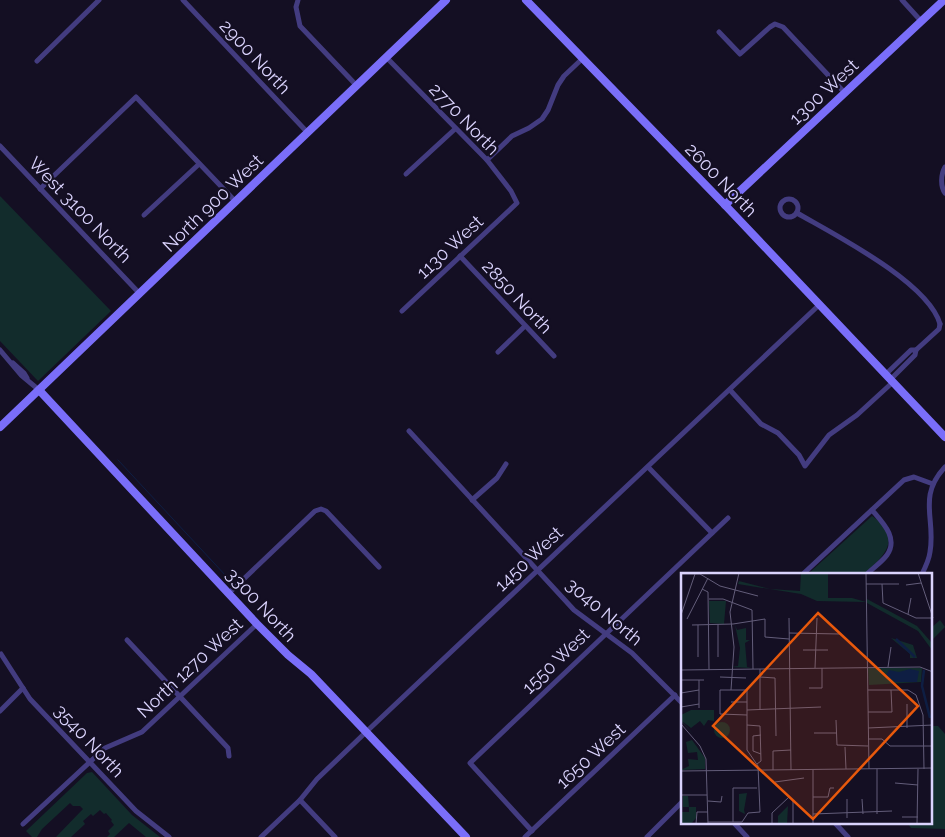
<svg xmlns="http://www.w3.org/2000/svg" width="945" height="837" viewBox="0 0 945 837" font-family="Raleway,sans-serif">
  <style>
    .green { fill: #122c2c }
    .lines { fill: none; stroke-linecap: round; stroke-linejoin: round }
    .stream { stroke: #0e1e43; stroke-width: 1 }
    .street { stroke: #433c80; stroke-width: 5 }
    .secondary { stroke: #7a6ef9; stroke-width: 8 }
    .labels { text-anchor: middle; stroke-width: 4.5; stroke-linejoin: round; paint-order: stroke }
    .street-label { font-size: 18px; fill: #dad3fd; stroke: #140f23 }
    .inset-river { fill: none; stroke: #0e1e43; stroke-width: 2.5 }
    .inset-road { fill: none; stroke: #635d7a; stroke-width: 1 }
    .view { fill: #e8590c; fill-opacity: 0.15; stroke: #e8590c; stroke-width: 2.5 }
    .inset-edge { fill: none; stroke: #dad3fd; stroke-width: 2.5 }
  </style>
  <rect width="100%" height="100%" fill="#140f23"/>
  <!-- green -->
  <g class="green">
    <path d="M0,196L111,311L38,381L0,341Z"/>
    <path d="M872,516C904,538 884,556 864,574H808Z"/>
    <path d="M940,620L945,627L933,639L931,628Z"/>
    <path d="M931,726H938L945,734V829L911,828L907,823H931Z"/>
    <path d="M92,772L132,815L160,837H146L129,823L114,837H107L110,834L108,831L114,825L111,821L112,820L106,813L104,814L100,810L93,816L91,814L83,821L85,824L71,837H56L83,809L80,806H73L70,803L42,829L37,837H32L26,831L87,773Z"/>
  </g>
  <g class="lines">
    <!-- stream -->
    <path class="stream" d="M118,460L227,577"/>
    <!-- street -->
    <g class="street">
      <path d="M183,0L308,133"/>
      <path d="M298,0L296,7L300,26L357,86"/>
      <path d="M902,0L921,21"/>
      <path d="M719,32L740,54L770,27L775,24L783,27L845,93"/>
      <path d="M386,57L487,160L511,191L517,203L402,311"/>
      <path d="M37,61L99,0"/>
      <path d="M0,146L140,294"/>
      <path d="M487,160L512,136L529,128L542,119L548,110L558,85L564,76L582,59"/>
      <path d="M945,167C941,174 940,186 945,193"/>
      <path d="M406,174L455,129"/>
      <path d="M40,189L136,97L236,202"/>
      <circle cx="789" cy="208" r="9"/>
      <path d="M797,213C835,235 928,282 940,324"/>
      <path d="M144,215L198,165"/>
      <path d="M460,256L554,356"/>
      <path d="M0,350L21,375L39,390"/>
      <path d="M498,352L525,326"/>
      <path d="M13,363L24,373L27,378"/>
      <path d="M886,374L911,350H916"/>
      <path d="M891,379L915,355L916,350L939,329L940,324"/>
      <path d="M730,390L761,424L778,433L799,455L805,466L829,435L857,415L893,382"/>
      <path d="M409,431L574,610L632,653L682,703"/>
      <path d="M648,467L712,533"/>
      <path d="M472,500L497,478L506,464"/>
      <path d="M803,574L904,480L914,477L933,484"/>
      <path d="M867,574C873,568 882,562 887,555C899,538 882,522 872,510"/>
      <path d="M922,574C925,568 929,560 930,552C936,519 917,497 945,467"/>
      <path d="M229,593L315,511L321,509L326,511L379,567"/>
      <path d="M127,640L228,748L229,756"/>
      <path d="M1,654L30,699L136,811L169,837"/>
      <path d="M0,711L23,688"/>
      <path d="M300,800L335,837"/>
      <path d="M734,823L747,837"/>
      <path d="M835,823L848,837"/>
      <path d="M23,824L105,748L142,732L257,624"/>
      <path d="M532,831L470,763L728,518"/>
      <path d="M261,837L300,800L317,779L365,733L819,305"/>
      <path d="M525,837L675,695"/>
      <path d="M647,837L682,802"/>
    </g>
    <!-- secondary -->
    <g class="secondary">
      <path d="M526,0L725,205L945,437"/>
      <path d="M725,205L944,0"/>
      <path d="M39,390L257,624L288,655L311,674L466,837"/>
      <path d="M0,427L446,0"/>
    </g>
  </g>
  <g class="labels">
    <!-- street labels -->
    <g class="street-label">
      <text transform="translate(255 57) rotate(47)" y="6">2900 North</text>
      <text transform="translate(824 92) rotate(-43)" y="6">1300 West</text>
      <text transform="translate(464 119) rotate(46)" y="6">2770 North</text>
      <text transform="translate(721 180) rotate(46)" y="6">2600 North</text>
      <text transform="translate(213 203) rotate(-44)" y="6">North 900 West</text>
      <text transform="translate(80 210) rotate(46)" y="6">West 3100 North</text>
      <text transform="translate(450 247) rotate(-43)" y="6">1130 West</text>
      <text transform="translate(517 297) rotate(47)" y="6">2850 North</text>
      <text transform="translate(529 559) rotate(-43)" y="6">1450 West</text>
      <text transform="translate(261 605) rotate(47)" y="6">3300 North</text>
      <text transform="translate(604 612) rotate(40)" y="6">3040 North</text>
      <text transform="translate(556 661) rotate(-44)" y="6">1550 West</text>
      <text transform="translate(190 668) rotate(-43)" y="6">North 1270 West</text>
      <text transform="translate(89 741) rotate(47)" y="6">3540 North</text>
      <text transform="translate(591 756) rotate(-43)" y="6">1650 West</text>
    </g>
  </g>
  <!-- overview -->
  <g transform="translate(681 573)">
    <rect width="251" height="251" fill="#140f23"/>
    <path d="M120,0H147V25H171L185,29L136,28L120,21L57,11L58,8L89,16L119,18ZM186,26L236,53L251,70V77L237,58L186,30ZM28,28H45L43,51L29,50ZM54,52L56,57L65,55V67H69L64,70L66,94L70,95L50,94L57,93L59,75ZM210,65L232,72L236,85H229V81ZM187,95H241L240,109L188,112ZM10,137H33V148L27,147L23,153L19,148L10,155L1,148L13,162L0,148V142ZM33 157a8 8 0 1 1 16 0a8 8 0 1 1-16 0ZM11,167L24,185V196L0,197L8,193L7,186L17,187L16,179L7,180L5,169ZM66,220L63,237L64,241L58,238V221ZM2,223H7L8,234H15V245L10,251H0V239H8V234H2ZM107,233L106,251H97V243Z" fill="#122c2c"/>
    <path d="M229,96L238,98L236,109H214L205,102L208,97L218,99Z" fill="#0e1e43"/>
    <path class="inset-river" d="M215,66L234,84M243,97L241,113L249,145"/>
    <path class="inset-road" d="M185,0L188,196M237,0L252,45M0,1H19L39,13L77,23M185,11H218M201,11L202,30L235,45H252M225,12L240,10M21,16L27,19L28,96M28,26H42L71,37L72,96M227,41L230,25M0,42L14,1M108,45L110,197M6,46L27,5M37,51V84M11,52L52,51L84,46V64L108,66M17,52V84M108,60L159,61M122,77H147M207,94L210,74M134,95L136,45M79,96V137M0,97L239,94L252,99M39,104L65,105M79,104L94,105L95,163M0,107H23M128,115H141V95M50,117L53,74L49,39L58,0M187,117H227L235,122L242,142L243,196M0,120L18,117M50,129H66M226,131V155M0,134L18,131M18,135V107M66,137L140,134M187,139H211L210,117M155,147L156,172L187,173M0,151L19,173L25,186L27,251M66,152L79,153L80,188L76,191M187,155L252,152M133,160H156M80,162L72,163V178L80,181M187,166H201L209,173H252M164,174L165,196M92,197V178L110,177M132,197V251M0,198L252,195M94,209L123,205M214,210L237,212M0,222H26M132,224H147L149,215H153M166,226V245M181,226L182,241M27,228L40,229L41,223M132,241L211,238M196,241V196M221,244H237M27,249H61L67,240L79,239L77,193L66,177V117H39V141L66,142M52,249V215H76M15,251L16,239H27M91,251V240L108,224L112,228V251M236,251L237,196"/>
    <path class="view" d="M137,40L237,133L132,246L32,153Z"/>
    <rect width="251" height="251" class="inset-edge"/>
  </g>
</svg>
